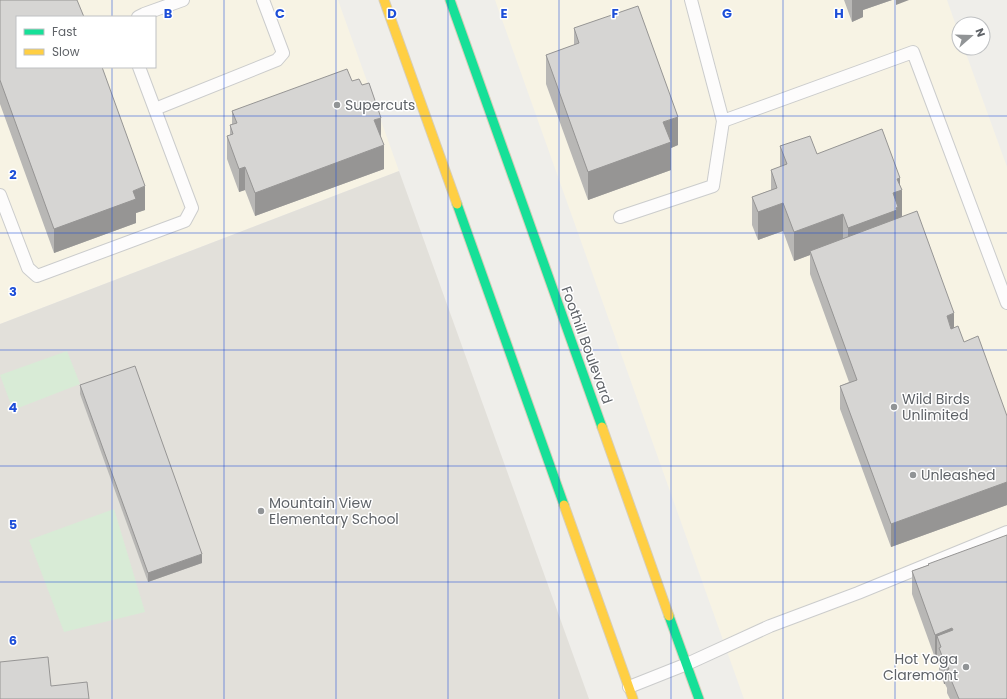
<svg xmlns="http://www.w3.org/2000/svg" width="1007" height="699" viewBox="0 0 1007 699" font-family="Poppins,sans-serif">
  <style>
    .commercial { fill: #f7f3e4; fill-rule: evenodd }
    .education { fill: #e2e0da }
    .green { fill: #d8ebd6 }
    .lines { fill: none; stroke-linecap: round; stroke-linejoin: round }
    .lane-casing { stroke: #cbcccc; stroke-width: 14 }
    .fast-casing { stroke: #d7ceb8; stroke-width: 11 }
    .slow-casing { stroke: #d7ceb8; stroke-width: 11 }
    .lane { stroke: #fdfcfc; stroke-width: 12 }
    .fast { stroke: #16e098; stroke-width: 9 }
    .slow { stroke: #ffcf43; stroke-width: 9 }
    .wall { fill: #b8b7b5 }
    .shaded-wall { fill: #969594 }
    .building { fill: #d6d5d3; stroke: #969594 }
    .grid { fill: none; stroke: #1d4ed8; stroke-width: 1; stroke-opacity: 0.55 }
    .poi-dot { fill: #919496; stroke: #fff; stroke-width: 1.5 }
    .labels { text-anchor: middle; stroke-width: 3; stroke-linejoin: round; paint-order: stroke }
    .poi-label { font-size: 14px; fill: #5f6368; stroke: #fff; text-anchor: start }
    .street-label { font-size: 14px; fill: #5f6368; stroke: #fff }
    .grid-label { font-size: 13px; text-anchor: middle; font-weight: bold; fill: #1d4ed8; stroke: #fff; stroke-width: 3; stroke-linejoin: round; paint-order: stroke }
  </style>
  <rect width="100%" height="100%" fill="#efeeea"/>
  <!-- commercial -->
  <g class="commercial">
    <path d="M0,0H338L399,171L0,324ZM17,17H155V67H17Z"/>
    <path d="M495,0H947L959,34V48H964L1007,167V699H744Z"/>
  </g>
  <!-- education -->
  <path class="education" d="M399,171L589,699H0V324Z"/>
  <!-- green -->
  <g class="green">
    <path d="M67,351L80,384L13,410L0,375Z"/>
    <path d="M114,509L145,612L64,632L29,540Z"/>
  </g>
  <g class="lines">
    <!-- lane casing -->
    <g class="lane-casing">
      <g id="lane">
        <path d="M138,17L144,14L183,0"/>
        <path d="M155,109L277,60L283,53L263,0"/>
        <path d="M723,121L913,52L1007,303"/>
        <path d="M0,195L28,268L37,276L185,221L192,208L139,67"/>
        <path d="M620,217L713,186L723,121L691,0"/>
        <path d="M629,687L687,664L770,626L858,593L1007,532"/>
      </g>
    </g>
    <!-- fast casing -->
    <g class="fast-casing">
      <g id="fast">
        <path d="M450,0L602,427"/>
        <path d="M457,204L564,505"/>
        <path d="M669,616L699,699"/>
      </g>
    </g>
    <!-- slow casing -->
    <g class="slow-casing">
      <g id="slow">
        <path d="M384,0L457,204"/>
        <path d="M602,427L669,616"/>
        <path d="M564,505L633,699"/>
      </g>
    </g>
    <!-- lane -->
    <use href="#lane" class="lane"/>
    <!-- fast -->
    <use href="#fast" class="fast"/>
    <!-- slow -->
    <use href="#slow" class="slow"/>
  </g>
  <!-- wall -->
  <g class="wall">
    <path d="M0,0L145,210L136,213V223L54,253L0,104Z"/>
    <path d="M844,0H892L863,10V17L852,22Z"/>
    <path d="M574,28L678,145L671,148V170L588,200L546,84V55L574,45Z"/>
    <path d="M352,81L381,139L384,169L255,216L245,190L239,192L227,159V136L230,135V125H232V111Z"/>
    <path d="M780,146L817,154L900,185L902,217L954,328L964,342L1007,416V505L891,547L840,409V386L849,382L810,274V255L794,261L783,231L758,240L752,225V197L771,190V170L780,167Z"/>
    <path d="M80,385L202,563L148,582L80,394Z"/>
    <path d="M928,564L1007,699H950L947,693V688L945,684H944L939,671V665L937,660V657L935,658L912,594V571L928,565Z"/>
  </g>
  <!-- shaded-wall -->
  <g class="shaded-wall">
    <path d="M852,0H892L863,10V17L852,22Z"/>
    <path d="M896,0H909L896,5Z"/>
    <path d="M678,117V145L671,148V170L588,200V172L663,122Z"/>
    <path d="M381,118V141L374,120Z"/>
    <path d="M384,145V169L255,216V193Z"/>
    <path d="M245,167V190L239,192V169Z"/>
    <path d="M900,178V191L902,190V219L848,256V228L893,193L897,179Z"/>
    <path d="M145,186V210L136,213V223L54,253V229L133,191Z"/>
    <path d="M783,203V231L758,240V212Z"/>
    <path d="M843,214V243L810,251V255L794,261V232Z"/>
    <path d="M954,313V337L947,316Z"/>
    <path d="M1007,482V505L891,547V524Z"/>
    <path d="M202,554V563L148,582V573Z"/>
    <path d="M952,628V652L941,647L937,636V657L935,658V635Z"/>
    <rect x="944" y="661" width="1" height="23"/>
  </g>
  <!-- building -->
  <g class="building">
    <path d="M0,0H77L84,17H17V67H102L145,186L133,191L136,199L54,229L0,80Z"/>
    <path d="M638,6L678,117L663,122L671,142L588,172L546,55L579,43L574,28Z"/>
    <path d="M347,69L352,81L359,79L362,85L369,83L381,118L374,120L384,145L255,193L245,167L239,169L227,136L233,134L230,125L237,123L232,111Z"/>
    <path d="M882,129L900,178L897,179L902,190L893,193L898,207L896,208L897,210L848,228L843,214L794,232L783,203L758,212L752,197L777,188L771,170L787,164L780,146L810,136L817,154Z"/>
    <path d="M917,211L954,313L947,316L951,329L958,326L964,342L978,336L1007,416V482L891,524L840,386L857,380L810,251Z"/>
    <path d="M135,366L202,554L148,573L80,385Z"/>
    <path d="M1007,535V699H959L947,670L949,669L945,661H944L939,648L941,647L937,636L953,630L952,628L935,635L912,571L929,565L928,564Z"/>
    <path d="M48,657L51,686L87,682L89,699H0V662Z"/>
  </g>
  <!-- grid -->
  <path class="grid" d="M112,0V17M224,0V699M336,0V699M448,0V699M559,0V699M671,0V699M783,0V699M895,0V699M112,67V699M0,116H1007M0,233H1007M0,350H1007M0,466H1007M0,582H1007"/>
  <!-- markers -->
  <g class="poi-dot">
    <circle cx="337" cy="105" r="4"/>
    <circle cx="894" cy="407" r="4"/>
    <circle cx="913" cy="475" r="4"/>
    <circle cx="261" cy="511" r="4"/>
    <circle cx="966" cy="667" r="4"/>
  </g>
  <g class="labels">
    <!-- poi labels -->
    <g class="poi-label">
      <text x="345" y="110">Supercuts</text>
      <text x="902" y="404">Wild Birds<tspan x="902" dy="16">Unlimited</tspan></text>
      <text x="921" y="480">Unleashed</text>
      <text x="269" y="508">Mountain View<tspan x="269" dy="16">Elementary School</tspan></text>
      <text x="958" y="664" text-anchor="end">Hot Yoga<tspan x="958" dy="16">Claremont</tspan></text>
    </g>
    <!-- street labels -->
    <g class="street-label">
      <text transform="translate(587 345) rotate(70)" y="5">Foothill Boulevard</text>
    </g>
  </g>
  <g class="grid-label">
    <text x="168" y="18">B</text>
    <text x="280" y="18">C</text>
    <text x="392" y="18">D</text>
    <text x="504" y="18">E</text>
    <text x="615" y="18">F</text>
    <text x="727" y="18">G</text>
    <text x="839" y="18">H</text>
    <text x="13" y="179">2</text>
    <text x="13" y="296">3</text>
    <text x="13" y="412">4</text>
    <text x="13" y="529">5</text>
    <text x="13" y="645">6</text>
  </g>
  <!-- legend -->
  <rect x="16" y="16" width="140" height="52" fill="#ffffff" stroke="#bfc1c3"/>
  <rect x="24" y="29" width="20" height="6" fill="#16e098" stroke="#bfc1c3"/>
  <text x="52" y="36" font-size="12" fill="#5f6368">Fast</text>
  <rect x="24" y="49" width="20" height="6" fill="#ffcf43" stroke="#bfc1c3"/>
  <text x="52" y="56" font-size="12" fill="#5f6368">Slow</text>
  <!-- north arrow -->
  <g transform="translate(971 36) rotate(70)"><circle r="19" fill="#ffffff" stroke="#bfc1c3"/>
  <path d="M0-3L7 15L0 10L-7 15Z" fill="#919496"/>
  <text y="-6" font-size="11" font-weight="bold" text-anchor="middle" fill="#5f6368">N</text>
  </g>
</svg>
